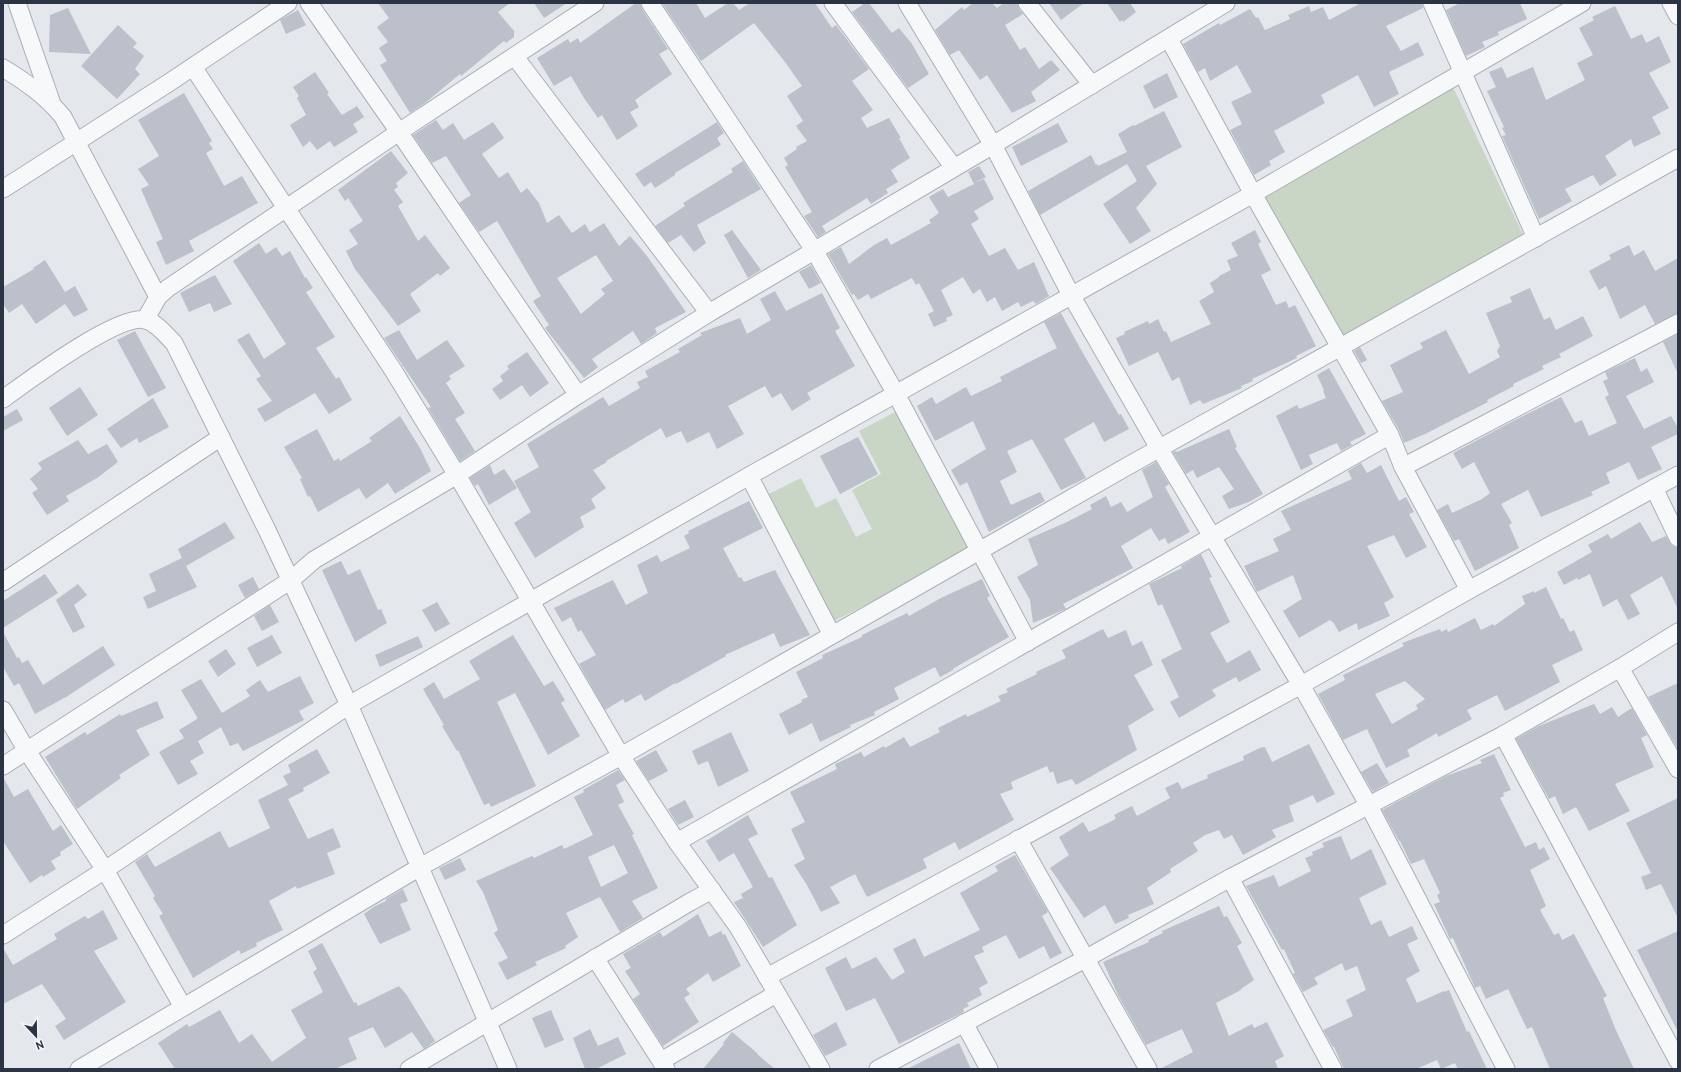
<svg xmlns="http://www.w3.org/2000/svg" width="1681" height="1072" viewBox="0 0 1681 1072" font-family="Overpass,sans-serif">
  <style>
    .green { fill: #c9d6c5 }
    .building { fill: #bbc0ca; fill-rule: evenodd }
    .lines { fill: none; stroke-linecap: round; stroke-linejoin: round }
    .street-casing { stroke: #a9aeb7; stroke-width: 19 }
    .street { stroke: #f7f8fa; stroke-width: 17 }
  </style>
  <rect width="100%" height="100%" fill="#e4e7ec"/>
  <!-- green -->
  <g class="green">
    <path d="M1452,85L1525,239L1344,337L1261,196Z"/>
    <path d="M899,410L970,551L834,621L769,494L801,478L816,508L836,498L856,537L872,529L852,490L881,474L859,431Z"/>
  </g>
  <!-- building -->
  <g class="building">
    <path d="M378,3H510L498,12L514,31V37L506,43L504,41L461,76L460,74L425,103L410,113L380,65L387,61L379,48L388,42L377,27L389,18Z"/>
    <path d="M534,3H567L544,18Z"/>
    <path d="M636,3H640L642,9L668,49L659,54L672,74L635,100L639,107L630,112L638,126L617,140L602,115L598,118L584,98L571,76L554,86L537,58L568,39L570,43L578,38L580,43Z"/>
    <path d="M662,3H696L705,18L728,3H733L739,10L750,3H815L832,28L836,25L869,69L852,81L873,110L861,118L867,128L889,118L901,138H899L910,158L891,170L898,182L886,189L888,193L871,204L867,198L822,226L826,232L818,237L804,216L812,212L785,167L788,165L784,158L797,149L796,147L807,141L796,126L803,121L787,96L802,86L785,62L754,23L701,61Z"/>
    <path d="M865,3H869L892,33L899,28L912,44L929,74L908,88L852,12Z"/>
    <path d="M973,3H992L997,8L1004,3H1017L1019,9L1023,14L1005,25L1020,50L1025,47L1039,69L1051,60L1060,70L1031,92L1036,101L1012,113L987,75L980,80L959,50L950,55L935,30L962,7L964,10Z"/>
    <path d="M1049,3H1084L1061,20Z"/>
    <path d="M1107,3H1130L1136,12L1123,22L1122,20L1120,22Z"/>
    <path d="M1361,3H1422L1423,8L1386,26L1401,51L1418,42L1424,55L1389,72L1399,94L1374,107L1358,75L1321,95L1325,103L1274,131L1285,152L1269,161L1271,165L1254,175L1230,130L1242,124L1231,102L1252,92L1237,65L1210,81L1205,68L1198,72L1183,44L1219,23L1220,25L1250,9L1256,18L1258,17L1265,30L1290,19L1288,15L1309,6L1311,12L1323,7L1329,20Z"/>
    <path d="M1460,3H1520L1527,19L1498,32L1499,35L1482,42L1485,47L1466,56L1446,10Z"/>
    <path d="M1615,6L1631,39L1642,34L1646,43L1659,36L1671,62L1649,73L1669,108L1652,117L1661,134L1634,147L1631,139L1605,156L1617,175L1600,186L1593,175L1565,189L1572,201L1539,219L1502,136L1506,135L1502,128L1504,127L1487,91L1496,87L1489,72L1502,67L1507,78L1533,67L1546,100L1585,80L1577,63L1593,55L1579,28L1594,20L1592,17Z"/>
    <path d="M68,8L91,54L49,52L50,15Z"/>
    <path d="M298,10L306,25L286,34L280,20Z"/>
    <path d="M118,25L137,43L133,47L144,56L135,69L140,74L117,99L81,66Z"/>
    <path d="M315,72L329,93L327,94L342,115L357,106L364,117L353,124L358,132L334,147L330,141L317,150L310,141L303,147L290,125L306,115L297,98L299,96L293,87Z"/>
    <path d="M1167,73L1178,97L1154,109L1143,86Z"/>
    <path d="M184,93L212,141L209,143L213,149L206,153L224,186L242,176L258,203L189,241L194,251L166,265L156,242L163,239L141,189L149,185L138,169L159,156L138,120Z"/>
    <path d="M1164,111L1182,147L1146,166L1157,184L1136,208L1151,231L1130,244L1103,204L1137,181L1127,164L1040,215L1028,191L1091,155L1096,165L1097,164L1098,166L1127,152L1118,134L1133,125L1134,126Z"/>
    <path d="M436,120L443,130L453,123L464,140L493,122L504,138L482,154L499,178L508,172L521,193L527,188L539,203L547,223L559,215L572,233L585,224L590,232L604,223L619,246L630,236L647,256L686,312L655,328L657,333L641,344L633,331L592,359L598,367L584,378L545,328L549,325L533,301L541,296L497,221L479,232L459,203L471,195L446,156L432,163L413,135ZM596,255L613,281L601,289L605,294L581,314L557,278Z"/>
    <path d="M717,122L724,133L717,138L721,145L675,173V175L655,188L651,182L644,187L635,174Z"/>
    <path d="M1058,123L1068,142L1021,166L1012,147Z"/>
    <path d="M391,151L408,173L396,183L398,187L394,190L403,202L398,206L418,241L425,235L450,268L440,276L438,273L410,294L421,311L398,326L355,269L346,251L358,244L349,230L363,221L348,198L345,201L338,190Z"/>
    <path d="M743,161L761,189L697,225L706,243L694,252L681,235L668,243L655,226L685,206L683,203L733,172L731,169Z"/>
    <path d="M979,166L986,177L974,183L984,179L994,199L974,211L979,219L971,224L989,256L1005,248L1018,270L1034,262L1049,296L1036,304L1033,301L1021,307L1018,302L1002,311L995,297L987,302L980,289L973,294L963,277L941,290L953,315L946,318L947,321L934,327L928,314L934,311L919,283L916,285L912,278L871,299L868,294L858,300L854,294L852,295L828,254L841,247L849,264L874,245L887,238L891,245L931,223L929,220L939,213L929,197L943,189L948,197L974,184L968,172Z"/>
    <path d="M732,230L761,270L748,278L724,235Z"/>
    <path d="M1255,230L1261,242L1258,244L1271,270L1261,275L1276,305L1286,301L1289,308L1295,305L1316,346L1296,356L1297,358L1252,379L1253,381L1241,386L1242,388L1203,404L1200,400L1190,405L1179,377L1172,381L1158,352L1129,366L1116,338L1125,334L1124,332L1148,321L1149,324L1158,319L1164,332L1166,331L1171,342L1211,324L1199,301L1214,292L1210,283L1219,277V276L1231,270L1227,260L1238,256L1231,243Z"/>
    <path d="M259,243L266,254L276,247L282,256L290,251L305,278L306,277L313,288L306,292L335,337L316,348L336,379L339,377L352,400L329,414L315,393L265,422L257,409L272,401L256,379L261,376L237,340L249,333L264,359L286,344L233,261Z"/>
    <path d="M1629,245L1634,256L1644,250L1655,271L1678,258V313L1655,324L1645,305L1620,319L1606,286L1599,290L1589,271L1611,259L1609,255Z"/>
    <path d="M45,260L65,292L75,286L88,310L74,317L65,304L36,324L22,304L9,313L3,304V287L34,269L33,268Z"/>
    <path d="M811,265L821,283L809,289L799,272Z"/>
    <path d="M215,275L232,304L214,312L210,303L189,312L180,293Z"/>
    <path d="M1530,288L1544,320L1550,317L1556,330L1583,316L1593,336L1559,354L1561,357L1542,366L1544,369L1513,384L1514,386L1487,400L1488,402L1425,434L1404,443L1399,430L1382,401L1403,392L1390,365L1423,348L1420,343L1446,330L1469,374L1500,357L1497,351L1500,346L1486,313L1512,302L1510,297Z"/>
    <path d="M775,291L786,311L822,293L840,328L835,331L855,366L807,393L811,399L792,411L781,393L772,398L765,386L728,406L744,434L717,449L709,432L687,443L681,431L666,438L661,428L606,461L607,462L593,470L606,488L591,499L596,508L580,517L584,527L535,558L514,523L531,512L514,481L539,467L527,444L603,397L609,406L640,388L637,382L648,377L645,371L680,352L678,349L702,335L700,333L740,318L747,334L771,320L760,299Z"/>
    <path d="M1061,313L1080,348L1119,415L1121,414L1129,429L1104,442L1094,422L1064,439L1086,478L1061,490L1032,439L1007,451L1017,472L1000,481L1011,505L1040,492L1045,501L989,532L967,482L960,486L951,470L986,449L973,421L935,441L917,406L932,397L936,404L966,387L971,396L1002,381L1000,377L1057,348L1044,322Z"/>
    <path d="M399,330L417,360L447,340L465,366L449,376L451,379L446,383L465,413L455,419L475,451L460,461L428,408L431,407L384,338Z"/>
    <path d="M135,331L166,388L148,397L117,340Z"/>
    <path d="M1678,334V374L1663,342Z"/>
    <path d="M1360,347L1367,360L1361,363L1354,351Z"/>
    <path d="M527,352L549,383L530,397L522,385L500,400L492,389L503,381L500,376L509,369L507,366Z"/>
    <path d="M1635,358L1641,372L1647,368L1654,382L1626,396L1644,429L1671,416L1678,428V434L1651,447L1662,469L1638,480L1629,462L1606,473L1610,483L1591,492L1593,495L1541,517L1528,490L1501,504L1512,523L1509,525L1519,548L1475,571L1459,539L1454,541L1437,510L1448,504L1452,513L1482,499L1490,493L1474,462L1462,469L1453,453L1515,420L1561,397L1575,423L1582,420L1589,436L1617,423L1605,397L1609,395L1603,381L1608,379L1605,372Z"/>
    <path d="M1329,368L1366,434L1350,442L1352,445L1341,451L1337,443L1309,455L1313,464L1301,470L1276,416L1297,405L1299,409L1326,398L1323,391L1324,390L1317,375Z"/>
    <path d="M80,387L98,415L67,436L49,408Z"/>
    <path d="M153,398L169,427L139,443L137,438L121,448L107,429Z"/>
    <path d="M17,409L23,420L3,431V417Z"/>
    <path d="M400,416L420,448L431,471L395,494L388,483L366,499L359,488L318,512L310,496L308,497L300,479L302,478L284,447L317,429L334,461L339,458L340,461L372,441L369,438Z"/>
    <path d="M1229,429L1237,447L1235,448L1263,494L1249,502L1229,509L1222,496L1234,489L1219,467L1197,478L1193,470L1186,474L1173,452L1176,451L1177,452Z"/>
    <path d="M858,437L878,474L840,494L820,456Z"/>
    <path d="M78,440L88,454L107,444L118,462L97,478L66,496L69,501L47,515L32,493L38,489L30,479L42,469L38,463Z"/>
    <path d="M1156,462L1169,484L1165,487L1190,532L1168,544L1165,538L1159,541L1151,528L1121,546L1133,568L1063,604L1066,609L1059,612L1033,623L1030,600L1017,577L1038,565L1028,539L1067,522L1092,509L1090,505L1106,496L1111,507L1121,502L1127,512L1153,497L1142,470Z"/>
    <path d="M1361,463L1367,473L1381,465L1399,501L1406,497L1414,512L1409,514L1427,547L1406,558L1394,535L1367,546L1394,597L1384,603L1390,616L1358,630L1357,623L1339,632L1333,622H1332L1330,620L1299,638L1283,611L1302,599L1293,575L1257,592L1244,566L1279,551L1273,539L1291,530L1281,511L1352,479L1348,471Z"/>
    <path d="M490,465L494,475L504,469L517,488L489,505L478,484L475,486L470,478Z"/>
    <path d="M749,501L763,528L723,548L739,578L741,577L744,582L775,570L810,635L780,647L774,633L725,655L726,656L676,684L675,683L645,701L641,694L625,703L623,699L605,710L579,664L596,655L581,630L578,632L571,617L562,622L554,608L613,580L626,605L648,593L637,565L657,555L661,562L690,548L684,536L689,533L688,531Z"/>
    <path d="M225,522L235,538L186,566L197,587L148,609L143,597L156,591L149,574L182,558L178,549Z"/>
    <path d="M1640,522L1652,542L1666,536L1672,546L1678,548V609L1662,576L1630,595L1640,614L1628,620L1617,599L1603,607L1590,574L1578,580L1577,578L1564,585L1557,572L1592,552L1588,545L1608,534L1611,539Z"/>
    <path d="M1201,554L1212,577L1209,578L1230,622L1210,633L1227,663L1250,650L1261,670L1239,682L1236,677L1212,690L1216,696L1179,718L1170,702L1179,697L1161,660L1182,649L1162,604L1158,606L1149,584L1182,568L1181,566Z"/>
    <path d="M341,561L348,575L360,569L378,610L381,609L387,623L355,642L322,570Z"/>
    <path d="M45,574L58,593L3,628V601Z"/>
    <path d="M253,577L259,589L245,598L238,585Z"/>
    <path d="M982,579L990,596L987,598L1009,637L961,664L953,669V670L940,677L935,667L894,688L899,699L874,712L875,715L850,725L851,727L820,742L812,723L789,735L779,714L802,702L801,700L808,697L796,672L823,658L822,655L862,637V635L907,613L909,616L941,598Z"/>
    <path d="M78,584L87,595L74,605L85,627L73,633L56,600Z"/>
    <path d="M1546,587L1561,619L1563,618L1570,632L1574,630L1583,650L1552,665L1560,682L1505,711L1497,695L1467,710L1472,719L1438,737L1437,733L1407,750L1410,756L1386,768L1367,729L1343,740L1318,694L1345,680L1343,675L1404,646L1402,643L1440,629L1441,632L1447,629L1448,632L1475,618L1481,630L1493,624L1494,626L1525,604L1522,596L1534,591V593ZM1405,681L1425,699L1416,705L1418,709L1392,724L1375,694Z"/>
    <path d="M437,602L450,624L435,632L422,610Z"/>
    <path d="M270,605L279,622L262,631L254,616Z"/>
    <path d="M1103,629L1108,638L1126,630L1132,646L1142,641L1153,665L1134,675L1154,710L1128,726L1137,750L1076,785L1072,779L1057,784L1053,771L1050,773L1047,766L1011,782L1013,789L1000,794L1014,820L959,850L955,842L923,859L927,868L867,897L855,874L830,887L840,903L821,912L807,885L794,865L805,859L791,829L805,822L790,792L837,769L835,764L861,752L864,757L884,746L885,748L904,737L910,747L940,732L938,728L966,714L967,717L1001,701L998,696L1008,692L1006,689L1037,674L1036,672L1066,658L1062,650Z"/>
    <path d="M3,632L17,658L19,657L22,663L28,660L43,685L103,646L115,665L66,697L35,714L19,683L14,686L3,667Z"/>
    <path d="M272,635L282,653L257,667L247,648Z"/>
    <path d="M513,635L544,686L553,681L565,700L561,703L580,736L548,755L515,693L497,702L536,786L491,807L489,803L484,805L458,750L457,751L442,726L444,725L423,689L434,682L444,699L480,679L469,661Z"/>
    <path d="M418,636L423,647L380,667L375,655Z"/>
    <path d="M226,649L236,664L218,677L208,661Z"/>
    <path d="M300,676L314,703L299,711L304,720L243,751L238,743L230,746L221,727L198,741L204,753L190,761L198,774L178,785L159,752L184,738L179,730L197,719V717L181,690L201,679L222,713L250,696L246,690L260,680L268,692Z"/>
    <path d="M1678,683V749L1648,697Z"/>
    <path d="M157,701L164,718L136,730L150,755L119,775L121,778L77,809L45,757L85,732L87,735L120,714L121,716Z"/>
    <path d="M1594,704L1600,714L1612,707L1618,717L1632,708L1647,735L1641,738L1654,767L1615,784L1630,811L1589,831L1576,807L1563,814L1555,796L1549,799L1516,739L1539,726Z"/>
    <path d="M731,732L749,771L718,787L708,761L698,765L692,751Z"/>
    <path d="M1309,744L1335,794L1317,803L1313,795L1289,806L1294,821L1272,830L1276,837L1243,855L1232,835L1224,839L1219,830L1205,835L1193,843L1198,851L1170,869L1171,872L1147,888L1154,904L1128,915L1129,918L1115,924L1105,905L1084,918L1050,868L1069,855L1059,837L1083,822L1089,832L1114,820L1116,818L1114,815L1132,806L1137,816L1170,798L1165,788L1178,782L1182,789L1208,778L1207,775L1244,760L1243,756L1260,748L1265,747L1272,762Z"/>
    <path d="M317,749L330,773L303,788L304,791L288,799L308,839L333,828L341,847L327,853L335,874L297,889L296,886L269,901L283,930L256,943L257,946L241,954L239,950L193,978L159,916L163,914L153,898L155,896L135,862L147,854L155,867L220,831L229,848L270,828L258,800L288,785L283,776L291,772L288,765Z"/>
    <path d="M656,750L668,771L649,781L636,761Z"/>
    <path d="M1494,754L1511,790L1503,793L1504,796L1500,798L1525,847L1536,842L1539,850L1544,847L1550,859L1530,870L1546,906L1540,910L1554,935L1559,933L1562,940L1574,934L1607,996L1603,998L1615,1028L1634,1069H1550L1532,1027L1527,1029L1508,989L1486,999L1480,986L1475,988L1453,938L1450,939L1434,904L1440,902L1437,895L1440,893L1424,859L1411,864L1400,841H1399L1382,810L1446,776L1482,763L1480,760Z"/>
    <path d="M1377,763L1389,783L1373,792L1361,772Z"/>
    <path d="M618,770L625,780L616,785L624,802L618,805L634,834L632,835L658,888L632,901L643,918L620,932L600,897L566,913L578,937L565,946L566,948L535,962L537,965L507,980L498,963L508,958L494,933L498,930L483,892L476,881L532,856L534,858L562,845L564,849L593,835L574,797L584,792L583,790ZM614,845L628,873L601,887L588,857Z"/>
    <path d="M3,777L14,797L28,789L53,831L61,825L73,844L60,852L61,855L51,861L56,869L43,877L42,875L30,883L3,841Z"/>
    <path d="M1678,798V918L1661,884L1646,890L1641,877L1651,873L1626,823Z"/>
    <path d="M685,800L694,817L678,825L668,809Z"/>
    <path d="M748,815L758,834L748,839L769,878L772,877L797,925L763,947L734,902L743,898L741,894L753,887L734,853L719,862L706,841Z"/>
    <path d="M1341,836L1351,860L1371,849L1387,884L1359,898L1371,925L1381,920L1389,937L1412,926L1418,939L1407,944L1420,971L1406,979L1417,1003L1444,991V992L1449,990L1467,1032L1469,1031L1487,1069H1458L1455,1063L1441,1069L1437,1060L1416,1069H1344L1334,1047H1333L1323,1030L1353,1016L1346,1000L1366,990L1357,966L1345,971L1342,963L1314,978L1318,984L1303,992L1293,974L1295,973L1284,949L1282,950L1246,886L1274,875L1279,887L1311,871L1305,858L1313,855L1312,852L1324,847L1322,843Z"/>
    <path d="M1015,855L1048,912L1042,916L1062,953L1050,959L1044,946L1019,959L1006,935L982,947L984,952L974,956L988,983L979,988L982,995L967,1003L969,1006L963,1009L964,1012L899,1044L875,998L846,1011L825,968L846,957L852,969L876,957L892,980L905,972L893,949L915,938L924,957L980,930L960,893L998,871L995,866Z"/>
    <path d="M460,858L466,870L445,880L439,868Z"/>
    <path d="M403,889L408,901L400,904L411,930L380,944L364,914L375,906L386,901V899Z"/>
    <path d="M1219,906L1224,917L1227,916L1242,943L1237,946L1254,980L1241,989V990L1216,1003L1229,1036L1252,1024L1254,1028L1267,1022L1284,1056L1275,1061L1278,1069H1160L1193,1052L1182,1029L1146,1045L1118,995L1103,962L1149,942L1148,940L1163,933L1162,931Z"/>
    <path d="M103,910L118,939L94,951L126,1002L64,1040L55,1026L66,1019L42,984L3,1004V948L13,965L57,939L54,934L85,916L88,919Z"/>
    <path d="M698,914L709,937L721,931L723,935L725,934L741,966L713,982L708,973L686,989L690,994L684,998L699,1022L663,1046L633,999L640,994L625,971L631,968L623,954L660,932L663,937Z"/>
    <path d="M1678,931V1032L1637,950Z"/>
    <path d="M322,943L354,1003L356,1002L358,1006L399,986L406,994L435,1041L424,1049L412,1032L385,1048L373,1027L348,1038L357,1059L335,1069H175L158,1043L187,1024L189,1027L220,1010L239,1043L252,1034L272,1062L306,1038L291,1010L323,992L313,972L317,969L308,951Z"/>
    <path d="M551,1010L564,1040L545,1048L532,1018Z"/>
    <path d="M836,1022L847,1045L825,1056L813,1035Z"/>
    <path d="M590,1029L598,1046L618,1037L626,1054L596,1069H585L573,1038Z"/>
    <path d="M732,1032L757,1053V1054L775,1069H703L724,1044L723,1043Z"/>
    <path d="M959,1043L971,1069H907Z"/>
  </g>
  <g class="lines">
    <!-- street casing -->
    <g class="street-casing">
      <g id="street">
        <path d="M17,3L51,101"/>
        <path d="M309,3L399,132L578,395"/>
        <path d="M650,3L814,250L896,394L1028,642"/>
        <path d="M833,3L949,161L955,167"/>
        <path d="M907,3L993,145L1071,295L1159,448L1301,685L1369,806L1506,1069"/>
        <path d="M1027,3L1092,85"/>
        <path d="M1432,3L1536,238"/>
        <path d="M1671,3L1678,16"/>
        <path d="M1169,39L1253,194L1390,435L1403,467L1469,590"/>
        <path d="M515,57L709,313"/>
        <path d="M193,67L393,370L457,475L621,756L677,842L738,927L821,1069"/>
        <path d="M3,68C26,82 46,96 63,117L158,297"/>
        <path d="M3,189L170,82L288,3"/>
        <path d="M145,320L158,297L168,288L399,132L595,3"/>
        <path d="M3,399C28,381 119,313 146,320C158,324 166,335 174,343L267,530L349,705L508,1069"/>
        <path d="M1403,467L1678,323"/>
        <path d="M749,476L832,635"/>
        <path d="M1654,488L1678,538"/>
        <path d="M3,582L221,437"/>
        <path d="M1620,668L1678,769"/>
        <path d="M3,710L27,751L105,870L183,1007"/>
        <path d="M1503,735L1678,1061"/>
        <path d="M3,766L291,580L314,560L457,475L578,395L709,313L993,145L1226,3"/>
        <path d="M1018,839L1148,1069"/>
        <path d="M677,842L1390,435"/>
        <path d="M1230,878L1333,1069"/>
        <path d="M3,935L105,870L349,705L749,476L1253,194L1582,3"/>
        <path d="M595,958L666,1069"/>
        <path d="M767,977L1301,685L1469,590L1678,475"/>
        <path d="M964,1023L989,1069"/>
        <path d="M661,1061L776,994"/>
        <path d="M79,1069L420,867L621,756L1126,467L1678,158"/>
        <path d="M409,1069L690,902L712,890"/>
        <path d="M878,1069L1085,959L1230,878L1503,735L1620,668L1678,632"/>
      </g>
    </g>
    <!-- street -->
    <use href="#street" class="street"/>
  </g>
  <!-- border -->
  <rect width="1681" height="1072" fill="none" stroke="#2b3445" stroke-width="8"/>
  <!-- north arrow -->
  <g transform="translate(36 1036) rotate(158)" stroke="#f4f6f9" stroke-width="3" paint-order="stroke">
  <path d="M0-3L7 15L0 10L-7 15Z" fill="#2b3445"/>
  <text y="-6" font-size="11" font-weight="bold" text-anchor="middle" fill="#2b3445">N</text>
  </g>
</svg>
